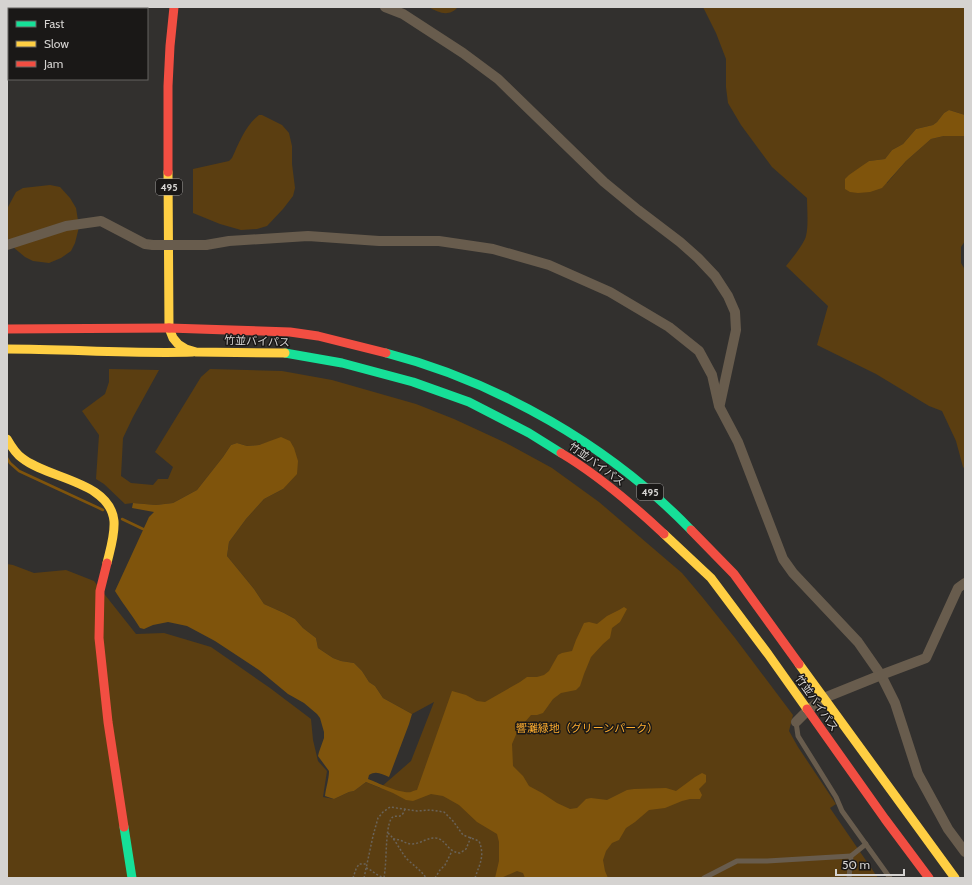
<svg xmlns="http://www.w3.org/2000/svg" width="972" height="885" viewBox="0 0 972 885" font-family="Cabin,'Noto Sans JP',sans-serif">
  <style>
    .green { fill: #5b3e11 }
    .water { fill: #7f540c }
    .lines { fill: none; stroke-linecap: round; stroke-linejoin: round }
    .stream { stroke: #7f540c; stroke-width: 2.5 }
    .path { stroke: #6a6359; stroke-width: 1.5; stroke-dasharray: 2 2; stroke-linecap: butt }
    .lane { stroke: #685c4d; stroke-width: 5 }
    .street { stroke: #685c4d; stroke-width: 10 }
    .fast { stroke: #16e098; stroke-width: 9 }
    .slow { stroke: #ffcf43; stroke-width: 9 }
    .jam { stroke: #f24e42; stroke-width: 9 }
    .street-bridge { stroke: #685c4d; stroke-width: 10 }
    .labels { text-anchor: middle; stroke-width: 3; stroke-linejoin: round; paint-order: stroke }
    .shield { fill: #1a1817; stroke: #9d9b99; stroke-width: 1 }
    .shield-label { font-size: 10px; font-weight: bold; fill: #d5d3d1 }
    .street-label { font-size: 11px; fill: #d5d3d1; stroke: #1a1817 }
    .park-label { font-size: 11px; fill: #fdac2e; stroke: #1a1817 }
  </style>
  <rect width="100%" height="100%" fill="#32302e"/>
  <!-- green -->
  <g class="green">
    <path d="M428,7H458C448,18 439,12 428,7Z"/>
    <path d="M703,7H965V115L949,110L944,113L937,122L933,125L916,129L903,144L892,150L885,159L869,161L863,166L887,183L906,161L931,139L944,136H965V241L961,247V263L965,270V469L963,467L956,441L942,411L929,406L876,374L817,345L828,306L786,266C793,257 800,249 805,239C809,230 807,209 807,198L772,167L741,125L728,103L726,87V59L716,33Z"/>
    <path d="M259,115H262L282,125L289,133L292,146V164L295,188L293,196L283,209L267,226L257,229L241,230L220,224L193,213V169L229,161L232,158C239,143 245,126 259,115Z"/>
    <path d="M50,185L60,187L70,198L76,208L79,227L75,243L71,251L61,258L49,263L33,261L25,257L7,242V209L16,192L23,188Z"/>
    <path d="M109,369L159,370L133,417L123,438L121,476L131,483L153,485L158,479H168L173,467L155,452L201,377L210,369L282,371L332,380L416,404L454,419L506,443L552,468L599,502L682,573L703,598L735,638L793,715L789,731L798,747L836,804L830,808L878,878H7V564L13,565L34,573L66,570L94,581L136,634L164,633L211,647L270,688L311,719L313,740L318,761L327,771L323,797L334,799L349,792L354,791L366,782L380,788L411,761L434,702L412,714L383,698L375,686L369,682L362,671L354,663L341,661L333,658L318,648L316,638L303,628L295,619L284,613L264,604L254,589L227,556L229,542L246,519L264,499L283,489L269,442L259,445L247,446L237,443L231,445L223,457L197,490L173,503L156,505L133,503L125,504L104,484L96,479L99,435L82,411L105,394L109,382Z"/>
  </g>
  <!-- water -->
  <g class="water">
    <path d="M949,110L965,115V136H944L931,139L906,161L882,188L870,192L858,193L850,192L845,189V179L849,175L869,161L885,159L892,150L903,144L916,129L933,125L937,122L944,113Z"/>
    <path d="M281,437L290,441L294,448L298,461L297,474L283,489L264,499L246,519L229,542L227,556L254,589L264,604L284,613L295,619L303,628L316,638L318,648L333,658L341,661L354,663L362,671L369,682L375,686L383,698L412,714L409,724L389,777C382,774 376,770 369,775L368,779C378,783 401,794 411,792C413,791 415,790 417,790L452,691L466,695L477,701L485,702L520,682L527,677H537L544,675L549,671L558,655L562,653L572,651L576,640L584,623L589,622L597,624L607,616L619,610L624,607L627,609L620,622L612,628L610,638L603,644L591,657L584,674L580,686L576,690L561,693L553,699L543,713L537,715H531L518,730L512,744L513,766L523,776L529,786L542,793L557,803L570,809L577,808L586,799L591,798L607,800L627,790L634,789L666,788L676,791L695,777L702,773L706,775V782L699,789L702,795L700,799H690L682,801L665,808L649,810L635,822L626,828L619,840L612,843L606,851L603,860L605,871L608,878H525L523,873L517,871L501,878H495L499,861V842L497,834L477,822L459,805L443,796L431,794L413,801L406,800L393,793L366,782L354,791L349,792L334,799L325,796C326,787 329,779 329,771L318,756L319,752L324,738V732L320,718L317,714L304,703L288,694L259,670L215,641L187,626L168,622L153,625L144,629L140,628C132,615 123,604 115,591L149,517L154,512L132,508L133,503L156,505L173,503L197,490L223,457L231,445L237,443L247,446L259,445Z"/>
  </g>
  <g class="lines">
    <!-- stream -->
    <g class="stream">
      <path d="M7,458L10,463L19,471L103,510"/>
      <path d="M122,519L143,529"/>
    </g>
    <!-- path -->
    <g class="path">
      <path d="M388,833C396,840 400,851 407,859C414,866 421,870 426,878"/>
      <path d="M393,839C402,839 405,844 412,844C420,844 428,837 436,838C446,839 447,852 460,853L466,849L471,837"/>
      <path d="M366,868C373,870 377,877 384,877C387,863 385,830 391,819C395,812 401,822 405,809"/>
      <path d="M353,878L356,869L359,864H366"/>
      <path d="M364,878L373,836L378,818L383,812L390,807L417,811L430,810L444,812L453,821L463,835L479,841C485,856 480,863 475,878"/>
      <path d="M435,878L440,870L445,865L452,851"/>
    </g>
    <!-- lane -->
    <g class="lane">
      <path d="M796,722L798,736L836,797L842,811L890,878"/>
      <path d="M704,878L737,861H767L851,856"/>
      <path d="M849,878L851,856L866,844"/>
    </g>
    <!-- street -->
    <g class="street">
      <path d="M385,7L403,14L463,53L498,79L604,182L638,210L680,242L698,258L715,276L728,296L735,312L736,330L720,404"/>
      <path d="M117,9L123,7"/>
      <path d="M7,245L66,226L101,221L145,244L153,245"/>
      <path d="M206,245L229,241L308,236L379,241H439L493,249L549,265L610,292L669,327L699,351L712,375L719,406L738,442L783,559L793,573L858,642L881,675L895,703L918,774L948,829L965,852"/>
      <path d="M796,722L808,710L824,698L881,675L926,658L958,588L965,583"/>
    </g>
    <!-- fast -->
    <g class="fast">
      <path d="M285,353L342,363L413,382L469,402L529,433L561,453"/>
      <path d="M386,353C498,382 610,446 691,530"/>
      <path d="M124,827L132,878"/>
    </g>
    <!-- slow -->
    <g class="slow">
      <path d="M168,172L169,328L173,338L178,344L186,349L196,352L285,353"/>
      <path d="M7,349C69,349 131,354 193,352"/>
      <path d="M7,439C11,446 16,454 22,458C48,479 110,481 114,521C115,535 110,550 107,563"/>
      <path d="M664,534L711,578L768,654L807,709"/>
      <path d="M799,664L955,878"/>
    </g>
    <!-- jam -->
    <g class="jam">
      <path d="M168,172V86L170,46L174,7"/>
      <path d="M169,328L290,332L318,336L386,353"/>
      <path d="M7,329L169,328"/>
      <path d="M561,453C598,475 632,504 664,534"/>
      <path d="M691,530L734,574L799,664"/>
      <path d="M107,563L100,591L99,638L108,722L124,827"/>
      <path d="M807,709L885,819L929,878"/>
    </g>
    <!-- street-bridge -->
    <path class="street-bridge" d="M153,245H206"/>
  </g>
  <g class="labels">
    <!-- shield labels -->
    <g class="shield">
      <rect x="156" y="179" width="26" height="16" rx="3"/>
      <rect x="637" y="484" width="26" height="16" rx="3"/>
    </g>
    <g class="shield-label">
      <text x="169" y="191">495</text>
      <text x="650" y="496">495</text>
    </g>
    <!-- street labels -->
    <g class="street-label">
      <text transform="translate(257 341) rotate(2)" y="4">竹並バイパス</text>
      <text transform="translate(597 464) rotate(36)" y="4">竹並バイパス</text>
      <text transform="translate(817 703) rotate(55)" y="4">竹並バイパス</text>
    </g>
    <!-- park labels -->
    <g class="park-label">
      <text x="587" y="732">響灘緑地（グリーンパーク）</text>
    </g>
  </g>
  <!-- border -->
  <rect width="972" height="885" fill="none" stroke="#d5d3d1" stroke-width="16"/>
  <!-- legend -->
  <rect x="8" y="8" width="140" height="72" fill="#1a1817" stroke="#656361"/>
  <rect x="16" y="21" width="20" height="6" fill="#16e098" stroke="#656361"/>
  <text x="44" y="28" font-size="12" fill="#d5d3d1">Fast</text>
  <rect x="16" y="41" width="20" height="6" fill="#ffcf43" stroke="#656361"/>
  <text x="44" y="48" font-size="12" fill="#d5d3d1">Slow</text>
  <rect x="16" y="61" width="20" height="6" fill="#f24e42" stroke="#656361"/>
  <text x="44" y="68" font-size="12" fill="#d5d3d1">Jam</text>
  <!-- scale -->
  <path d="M836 869v6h68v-6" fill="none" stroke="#d5d3d1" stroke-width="2"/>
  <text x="842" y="869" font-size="12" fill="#d5d3d1" stroke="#1a1817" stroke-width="3" paint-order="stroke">50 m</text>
</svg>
